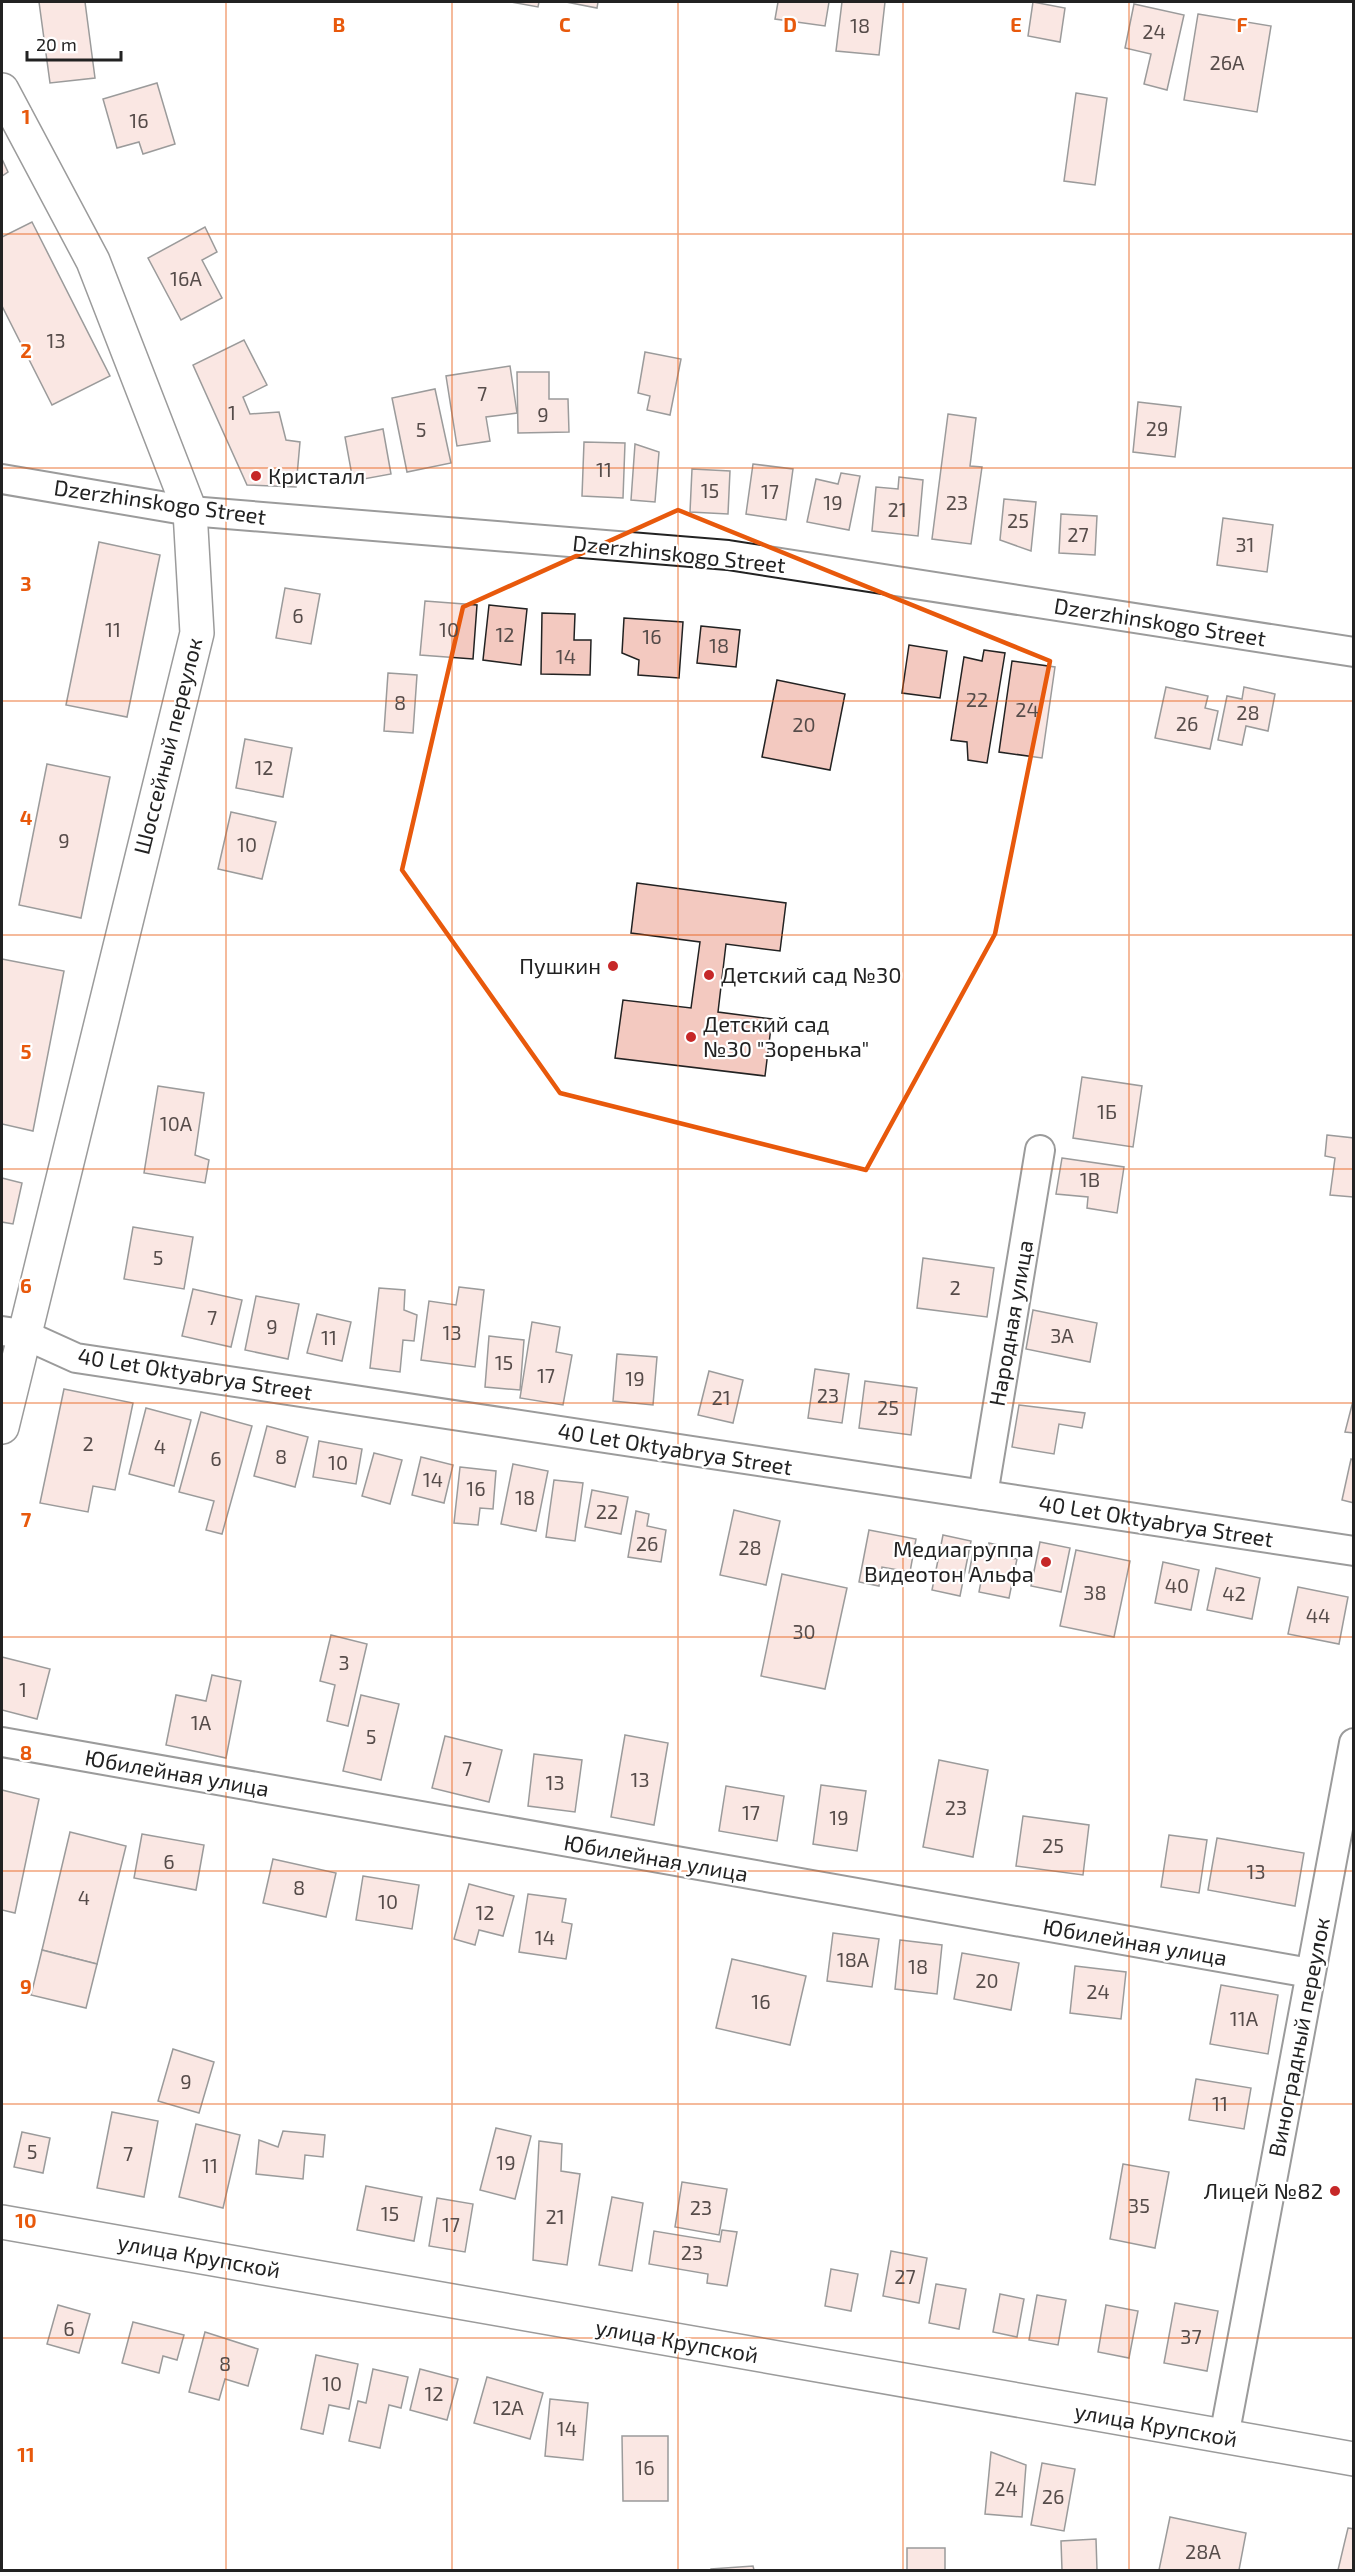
<svg xmlns="http://www.w3.org/2000/svg" width="1355" height="2572" viewBox="0 0 1355 2572" font-family="'Exo 2',sans-serif">
  <style>
    .building { fill: #f3c9c0; stroke: #222; stroke-width: 1.5 }
    .lines { fill: none; stroke-linecap: round; stroke-linejoin: round }
    .street-casing { stroke: #222; stroke-width: 32 }
    .secondary-casing { stroke: #222; stroke-width: 36 }
    .primary-casing { stroke: #222; stroke-width: 36 }
    .street { stroke: #fff; stroke-width: 28 }
    .secondary { stroke: #fff; stroke-width: 33 }
    .primary { stroke: #fff; stroke-width: 33 }
    .marked { fill: none; stroke: #e8590c; stroke-width: 4.5; stroke-linejoin: round }
    .grid { fill: none; stroke: #e8590c; stroke-width: 1.5; stroke-opacity: 0.55 }
    .poi-dot { fill: #c62828; stroke: #fff; stroke-width: 2 }
    .labels { text-anchor: middle; stroke-width: 4.5; stroke-linejoin: round; paint-order: stroke }
    .number-label { font-size: 20px; fill: #564c4a }
    .poi-label { font-size: 22px; fill: #222; stroke: #fff; text-anchor: start }
    .street-label { font-size: 22px; fill: #222; stroke: #fff }
    .grid-label { font-size: 20px; text-anchor: middle; font-weight: bold; fill: #e8590c; stroke: #fff; stroke-width: 4.5; stroke-linejoin: round; paint-order: stroke }
  </style>
  <rect width="100%" height="100%" fill="#fff"/>
  <!-- building -->
  <g class="building">
    <path d="M39,2H85L95,78L50,83Z"/>
    <path d="M511,2H539L538,7Z"/>
    <path d="M566,2H598L597,8Z"/>
    <path d="M778,2H829L825,26L775,19Z"/>
    <path d="M842,2H885L879,55L836,51Z"/>
    <path d="M1033,2L1065,8L1060,42L1028,36Z"/>
    <path d="M1134,4L1184,15L1167,90L1144,84L1151,54L1125,48Z"/>
    <path d="M1198,14L1271,26L1257,112L1184,100Z"/>
    <path d="M157,83L175,144L143,154L139,142L117,148L103,99Z"/>
    <path d="M1076,93L1107,98L1095,185L1064,181Z"/>
    <path d="M2,159L8,172L2,176Z"/>
    <path d="M32,222L110,376L52,405L2,306V237Z"/>
    <path d="M205,227L217,252L202,260L222,298L181,320L148,258Z"/>
    <path d="M244,340L267,385L243,397L250,414L279,412L286,440L300,442L296,487L247,485L193,365Z"/>
    <path d="M645,352L681,359L670,415L647,410L650,396L638,393Z"/>
    <path d="M510,366L517,413L486,417L490,441L457,446L446,376Z"/>
    <path d="M517,372H549V399H568L569,432L518,433Z"/>
    <path d="M435,389L451,463L407,472L392,398Z"/>
    <path d="M1138,402L1181,407L1175,457L1133,452Z"/>
    <path d="M948,414L976,418L970,466L982,467L971,544L932,539Z"/>
    <path d="M383,429L391,474L353,481L345,437Z"/>
    <path d="M584,442L625,443L623,498L582,496Z"/>
    <path d="M635,444L659,452L655,502L631,500Z"/>
    <path d="M753,464L793,469L786,520L746,514Z"/>
    <path d="M692,469L730,471L728,514L690,512Z"/>
    <path d="M841,473L860,476L849,530L807,522L816,479L838,484Z"/>
    <path d="M899,477L923,480L918,536L872,531L876,487L898,489Z"/>
    <path d="M1004,499L1036,502L1031,551L1000,540Z"/>
    <path d="M1061,514L1097,516L1095,555L1059,553Z"/>
    <path d="M1223,518L1273,525L1267,572L1217,565Z"/>
    <path d="M99,542L160,555L127,717L66,705Z"/>
    <path d="M285,588L320,594L311,644L276,638Z"/>
    <path d="M425,601L477,605L473,659L420,655Z"/>
    <path d="M489,605L527,609L521,665L483,660Z"/>
    <path d="M542,613L575,614L574,640H591L590,675L541,674Z"/>
    <path d="M624,618L683,622L679,678L638,675L639,660L622,653Z"/>
    <path d="M701,626L740,630L736,667L697,663Z"/>
    <path d="M909,645L947,651L940,698L902,693Z"/>
    <path d="M984,650L1005,653L987,763L968,760L967,742L951,740L964,657L982,661Z"/>
    <path d="M1012,661L1055,667L1042,758L999,752Z"/>
    <path d="M388,673L417,675L413,733L384,731Z"/>
    <path d="M777,680L845,694L830,770L762,757Z"/>
    <path d="M1166,687L1208,696L1205,708L1218,711L1210,749L1155,738Z"/>
    <path d="M1244,687L1275,694L1268,731L1246,726L1242,745L1218,740L1227,696L1242,699Z"/>
    <path d="M245,739L292,748L283,797L236,788Z"/>
    <path d="M47,764L110,777L81,918L19,905Z"/>
    <path d="M231,812L276,822L262,879L218,869Z"/>
    <path d="M637,883L786,903L780,951L726,944L718,1012L772,1019L765,1076L615,1058L623,1000L691,1008L700,942L631,933Z"/>
    <path d="M2,959L64,971L33,1131L2,1124Z"/>
    <path d="M1082,1077L1142,1086L1133,1147L1073,1138Z"/>
    <path d="M158,1086L204,1093L195,1155L209,1160L205,1183L144,1173Z"/>
    <path d="M1327,1135L1354,1138L1353,1197L1330,1195L1335,1158L1325,1156Z"/>
    <path d="M1062,1158L1124,1167L1117,1213L1087,1208L1088,1197L1056,1194Z"/>
    <path d="M2,1178L22,1183L13,1224L2,1222Z"/>
    <path d="M133,1227L193,1237L184,1289L124,1279Z"/>
    <path d="M923,1258L994,1268L987,1317L917,1308Z"/>
    <path d="M459,1287L484,1290L475,1367L421,1360L429,1301L456,1305Z"/>
    <path d="M379,1288L405,1290L404,1310L417,1315L414,1341L403,1340L400,1372L370,1368Z"/>
    <path d="M193,1289L242,1300L231,1347L182,1336Z"/>
    <path d="M256,1296L299,1304L288,1359L245,1350Z"/>
    <path d="M1033,1310L1097,1323L1090,1362L1026,1349Z"/>
    <path d="M317,1314L351,1322L342,1361L307,1353Z"/>
    <path d="M532,1322L560,1327L556,1352L572,1355L563,1405L520,1398Z"/>
    <path d="M489,1336L524,1340L520,1390L485,1387Z"/>
    <path d="M617,1354L657,1357L653,1405L613,1401Z"/>
    <path d="M815,1369L849,1374L842,1423L808,1418Z"/>
    <path d="M709,1371L743,1380L733,1423L698,1415Z"/>
    <path d="M865,1381L917,1388L911,1435L859,1428Z"/>
    <path d="M64,1389L133,1403L115,1490L93,1486L88,1512L40,1503Z"/>
    <path d="M1353,1401H1354V1433L1345,1432Z"/>
    <path d="M1019,1405L1085,1413L1082,1428L1059,1424L1054,1454L1012,1447Z"/>
    <path d="M146,1408L191,1420L174,1486L129,1474Z"/>
    <path d="M201,1412L252,1426L222,1534L206,1530L214,1501L179,1492Z"/>
    <path d="M267,1426L308,1437L295,1487L254,1476Z"/>
    <path d="M319,1441L362,1449L356,1484L313,1477Z"/>
    <path d="M374,1453L402,1460L390,1504L362,1496Z"/>
    <path d="M421,1457L453,1465L444,1503L412,1495Z"/>
    <path d="M1351,1459L1354,1460V1503L1342,1500Z"/>
    <path d="M513,1464L548,1471L536,1531L501,1524Z"/>
    <path d="M460,1467L496,1471L493,1509L480,1508L478,1525L454,1523Z"/>
    <path d="M554,1480L583,1483L575,1541L546,1537Z"/>
    <path d="M592,1490L628,1497L621,1534L585,1527Z"/>
    <path d="M734,1510L780,1521L766,1585L720,1575Z"/>
    <path d="M636,1511L649,1514L647,1526L666,1530L661,1562L628,1557Z"/>
    <path d="M869,1530L916,1539L910,1572L882,1567L879,1586L859,1582Z"/>
    <path d="M943,1535L971,1541L960,1596L932,1590Z"/>
    <path d="M1040,1542L1070,1548L1061,1592L1031,1586Z"/>
    <path d="M989,1543L1012,1548L1010,1558L1017,1559L1009,1598L979,1592L982,1576L969,1573L974,1547L988,1550Z"/>
    <path d="M1076,1550L1130,1561L1114,1637L1060,1626Z"/>
    <path d="M1163,1562L1199,1570L1191,1610L1155,1603Z"/>
    <path d="M1216,1568L1260,1578L1252,1619L1207,1610Z"/>
    <path d="M782,1574L847,1588L825,1689L761,1676Z"/>
    <path d="M1298,1587L1348,1597L1339,1644L1288,1634Z"/>
    <path d="M331,1635L367,1644L348,1726L327,1721L335,1685L320,1681Z"/>
    <path d="M2,1657L50,1669L37,1719L2,1710Z"/>
    <path d="M212,1675L241,1681L226,1758L166,1745L176,1695L206,1701Z"/>
    <path d="M361,1695L399,1704L381,1780L343,1771Z"/>
    <path d="M625,1735L668,1743L654,1825L611,1817Z"/>
    <path d="M445,1736L502,1750L489,1802L432,1788Z"/>
    <path d="M534,1754L582,1760L575,1812L528,1806Z"/>
    <path d="M939,1760L988,1770L973,1857L923,1847Z"/>
    <path d="M821,1785L866,1791L857,1851L813,1844Z"/>
    <path d="M726,1786L784,1796L777,1841L719,1831Z"/>
    <path d="M2,1790L39,1799L15,1913L2,1910Z"/>
    <path d="M1023,1816L1089,1825L1083,1875L1016,1866Z"/>
    <path d="M70,1832L126,1846L97,1964L42,1950Z"/>
    <path d="M142,1834L204,1845L196,1890L134,1878Z"/>
    <path d="M1169,1835L1207,1840L1199,1893L1161,1887Z"/>
    <path d="M1217,1838L1304,1853L1295,1906L1208,1890Z"/>
    <path d="M273,1859L336,1873L326,1917L263,1903Z"/>
    <path d="M363,1876L419,1885L412,1929L356,1920Z"/>
    <path d="M469,1884L514,1896L503,1936L479,1930L475,1945L454,1939Z"/>
    <path d="M528,1894L566,1899L562,1922L572,1924L566,1959L519,1952Z"/>
    <path d="M833,1933L879,1939L872,1987L827,1981Z"/>
    <path d="M900,1940L942,1945L937,1994L895,1989Z"/>
    <path d="M42,1950L97,1964L86,2008L31,1995Z"/>
    <path d="M962,1953L1019,1963L1011,2010L954,1999Z"/>
    <path d="M732,1959L806,1976L790,2045L716,2028Z"/>
    <path d="M1075,1966L1126,1972L1121,2019L1070,2013Z"/>
    <path d="M1221,1985L1278,1995L1268,2054L1210,2044Z"/>
    <path d="M173,2049L214,2062L199,2113L158,2101Z"/>
    <path d="M1196,2079L1251,2088L1244,2129L1189,2120Z"/>
    <path d="M112,2112L158,2121L144,2197L97,2188Z"/>
    <path d="M196,2124L240,2135L223,2208L179,2197Z"/>
    <path d="M496,2128L531,2136L515,2199L480,2190Z"/>
    <path d="M283,2131L325,2135L323,2157L305,2155L303,2179L256,2174L259,2140L278,2147Z"/>
    <path d="M22,2132L50,2138L43,2173L14,2167Z"/>
    <path d="M539,2141L562,2144L561,2171L580,2174L567,2265L533,2260Z"/>
    <path d="M1123,2164L1169,2172L1155,2248L1110,2239Z"/>
    <path d="M682,2182L727,2189L719,2235L675,2227Z"/>
    <path d="M366,2186L422,2197L414,2241L357,2230Z"/>
    <path d="M612,2197L643,2203L632,2271L599,2265Z"/>
    <path d="M437,2198L473,2204L465,2252L429,2246Z"/>
    <path d="M722,2230L737,2232L727,2286L707,2283L708,2274L649,2264L654,2231L720,2242Z"/>
    <path d="M891,2251L927,2258L919,2303L883,2296Z"/>
    <path d="M831,2269L858,2274L851,2311L825,2306Z"/>
    <path d="M936,2284L966,2289L959,2329L929,2323Z"/>
    <path d="M1000,2294L1024,2299L1017,2337L993,2332Z"/>
    <path d="M1037,2295L1066,2300L1058,2345L1029,2340Z"/>
    <path d="M1175,2303L1218,2311L1207,2371L1164,2363Z"/>
    <path d="M58,2305L90,2314L79,2353L47,2344Z"/>
    <path d="M1106,2305L1138,2311L1129,2358L1098,2352Z"/>
    <path d="M133,2322L184,2335L177,2360L163,2356L159,2373L122,2363Z"/>
    <path d="M205,2332L258,2349L248,2386L225,2379L219,2400L189,2392Z"/>
    <path d="M316,2355L358,2364L349,2409L329,2405L323,2434L301,2429Z"/>
    <path d="M373,2369L408,2377L401,2408L389,2405L380,2448L349,2441L358,2401L366,2403Z"/>
    <path d="M420,2369L458,2379L447,2420L410,2410Z"/>
    <path d="M487,2377L543,2393L530,2439L474,2423Z"/>
    <path d="M550,2399L588,2403L583,2460L545,2456Z"/>
    <path d="M622,2436H668V2501H623Z"/>
    <path d="M991,2452L1026,2465L1022,2517L985,2514Z"/>
    <path d="M1042,2463L1075,2469L1064,2531L1031,2525Z"/>
    <path d="M1170,2517L1246,2533L1239,2570H1159Z"/>
    <path d="M1348,2528L1354,2529V2570H1338Z"/>
    <path d="M1096,2539L1097,2570H1062L1061,2541Z"/>
    <rect x="907" y="2548" width="38" height="22"/>
    <path d="M753,2566L754,2570H711V2569Z"/>
  </g>
  <g class="lines">
    <!-- street casing -->
    <g class="street-casing">
      <g id="street">
        <path d="M2,479L190,511L728,555L1354,652"/>
        <path d="M2,1331L23,1334L76,1358L1354,1551"/>
        <path d="M983,1495L1040,1150"/>
        <path d="M2,1742L1310,1973"/>
        <path d="M1224,2437L1354,1743"/>
      </g>
    </g>
    <!-- secondary casing -->
    <g class="secondary-casing">
      <path id="secondary" d="M2,90L93,261L190,511L197,633L2,1427"/>
    </g>
    <!-- primary casing -->
    <g class="primary-casing">
      <path id="primary" d="M2,2222L1354,2459"/>
    </g>
    <!-- street -->
    <use href="#street" class="street"/>
    <!-- secondary -->
    <use href="#secondary" class="secondary"/>
    <!-- primary -->
    <use href="#primary" class="primary"/>
  </g>
  <!-- marked area -->
  <path d="M0 0H1355V2572H0ZM678,510L1050,661L995,934L866,1170L560,1093L402,870L463,607Z" fill="#fff" fill-opacity=".55" fill-rule="evenodd"/>
  <path class="marked" d="M678,510L1050,661L995,934L866,1170L560,1093L402,870L463,607Z"/>
  <!-- grid -->
  <path class="grid" d="M226,2V2570M452,2V2570M678,2V2570M903,2V2570M1129,2V2570M2,234H1354M2,468H1354M2,701H1354M2,935H1354M2,1169H1354M2,1403H1354M2,1637H1354M2,1871H1354M2,2104H1354M2,2338H1354"/>
  <!-- markers -->
  <g class="poi-dot">
    <circle cx="256" cy="476" r="6"/>
    <circle cx="613" cy="966" r="6"/>
    <circle cx="709" cy="975" r="6"/>
    <circle cx="691" cy="1037" r="6"/>
    <circle cx="1046" cy="1562" r="6"/>
    <circle cx="1335" cy="2191" r="6"/>
  </g>
  <g class="labels">
    <!-- number labels -->
    <g class="number-label">
      <text x="860" y="33">18</text>
      <text x="1154" y="39">24</text>
      <text x="1227" y="70">26А</text>
      <text x="139" y="128">16</text>
      <text x="186" y="286">16А</text>
      <text x="56" y="348">13</text>
      <text x="482" y="401">7</text>
      <text x="232" y="420">1</text>
      <text x="543" y="422">9</text>
      <text x="1157" y="436">29</text>
      <text x="421" y="437">5</text>
      <text x="604" y="477">11</text>
      <text x="710" y="498">15</text>
      <text x="770" y="499">17</text>
      <text x="833" y="510">19</text>
      <text x="957" y="510">23</text>
      <text x="897" y="517">21</text>
      <text x="1018" y="528">25</text>
      <text x="1078" y="542">27</text>
      <text x="1245" y="552">31</text>
      <text x="298" y="623">6</text>
      <text x="113" y="637">11</text>
      <text x="449" y="637">10</text>
      <text x="505" y="642">12</text>
      <text x="652" y="644">16</text>
      <text x="719" y="653">18</text>
      <text x="566" y="664">14</text>
      <text x="977" y="707">22</text>
      <text x="400" y="710">8</text>
      <text x="1027" y="717">24</text>
      <text x="1248" y="720">28</text>
      <text x="1187" y="731">26</text>
      <text x="804" y="732">20</text>
      <text x="264" y="775">12</text>
      <text x="64" y="848">9</text>
      <text x="247" y="852">10</text>
      <text x="1107" y="1119">1Б</text>
      <text x="176" y="1131">10А</text>
      <text x="1090" y="1187">1В</text>
      <text x="158" y="1265">5</text>
      <text x="955" y="1295">2</text>
      <text x="212" y="1325">7</text>
      <text x="272" y="1334">9</text>
      <text x="452" y="1340">13</text>
      <text x="1062" y="1343">3А</text>
      <text x="329" y="1345">11</text>
      <text x="504" y="1370">15</text>
      <text x="546" y="1383">17</text>
      <text x="635" y="1386">19</text>
      <text x="828" y="1403">23</text>
      <text x="721" y="1405">21</text>
      <text x="888" y="1415">25</text>
      <text x="88" y="1451">2</text>
      <text x="160" y="1454">4</text>
      <text x="281" y="1464">8</text>
      <text x="216" y="1466">6</text>
      <text x="338" y="1470">10</text>
      <text x="433" y="1487">14</text>
      <text x="476" y="1496">16</text>
      <text x="525" y="1505">18</text>
      <text x="607" y="1519">22</text>
      <text x="647" y="1551">26</text>
      <text x="750" y="1555">28</text>
      <text x="1177" y="1593">40</text>
      <text x="1095" y="1600">38</text>
      <text x="1234" y="1601">42</text>
      <text x="1318" y="1623">44</text>
      <text x="804" y="1639">30</text>
      <text x="344" y="1670">3</text>
      <text x="23" y="1697">1</text>
      <text x="201" y="1730">1А</text>
      <text x="371" y="1744">5</text>
      <text x="467" y="1776">7</text>
      <text x="640" y="1787">13</text>
      <text x="555" y="1790">13</text>
      <text x="956" y="1815">23</text>
      <text x="751" y="1820">17</text>
      <text x="839" y="1825">19</text>
      <text x="1053" y="1853">25</text>
      <text x="169" y="1869">6</text>
      <text x="1256" y="1879">13</text>
      <text x="299" y="1895">8</text>
      <text x="84" y="1905">4</text>
      <text x="388" y="1909">10</text>
      <text x="485" y="1920">12</text>
      <text x="545" y="1945">14</text>
      <text x="853" y="1967">18А</text>
      <text x="918" y="1974">18</text>
      <text x="987" y="1988">20</text>
      <text x="1098" y="1999">24</text>
      <text x="761" y="2009">16</text>
      <text x="1244" y="2026">11А</text>
      <text x="186" y="2089">9</text>
      <text x="1220" y="2111">11</text>
      <text x="32" y="2159">5</text>
      <text x="128" y="2161">7</text>
      <text x="506" y="2170">19</text>
      <text x="210" y="2173">11</text>
      <text x="1139" y="2213">35</text>
      <text x="701" y="2215">23</text>
      <text x="390" y="2221">15</text>
      <text x="555" y="2224">21</text>
      <text x="451" y="2232">17</text>
      <text x="692" y="2260">23</text>
      <text x="905" y="2284">27</text>
      <text x="69" y="2336">6</text>
      <text x="1191" y="2344">37</text>
      <text x="225" y="2371">8</text>
      <text x="332" y="2391">10</text>
      <text x="434" y="2401">12</text>
      <text x="508" y="2415">12А</text>
      <text x="567" y="2436">14</text>
      <text x="645" y="2475">16</text>
      <text x="1006" y="2496">24</text>
      <text x="1053" y="2504">26</text>
      <text x="1203" y="2559">28А</text>
    </g>
    <!-- poi labels -->
    <g class="poi-label">
      <text x="268" y="484">Кристалл</text>
      <text x="601" y="974" text-anchor="end">Пушкин</text>
      <text x="721" y="983">Детский сад №30</text>
      <text x="703" y="1032">Детский сад<tspan x="703" dy="25">№30 "Зоренька"</tspan></text>
      <text x="1034" y="1557" text-anchor="end">Медиагруппа<tspan x="1034" dy="25">Видеотон Альфа</tspan></text>
      <text x="1323" y="2199" text-anchor="end">Лицей №82</text>
    </g>
    <!-- street labels -->
    <g class="street-label">
      <text transform="translate(160 502) rotate(8)" y="8">Dzerzhinskogo Street</text>
      <text transform="translate(679 554) rotate(6)" y="8">Dzerzhinskogo Street</text>
      <text transform="translate(1160 622) rotate(9)" y="8">Dzerzhinskogo Street</text>
      <text transform="translate(168 746) rotate(-76)" y="8">Шоссейный переулок</text>
      <text transform="translate(1011 1323) rotate(-80)" y="8">Народная улица</text>
      <text transform="translate(195 1374) rotate(9)" y="8">40 Let Oktyabrya Street</text>
      <text transform="translate(675 1449) rotate(9)" y="8">40 Let Oktyabrya Street</text>
      <text transform="translate(1156 1521) rotate(9)" y="8">40 Let Oktyabrya Street</text>
      <text transform="translate(177 1773) rotate(10)" y="8">Юбилейная улица</text>
      <text transform="translate(656 1858) rotate(10)" y="8">Юбилейная улица</text>
      <text transform="translate(1135 1942) rotate(10)" y="8">Юбилейная улица</text>
      <text transform="translate(1299 2037) rotate(-79)" y="8">Виноградный переулок</text>
      <text transform="translate(199 2256) rotate(10)" y="8">улица Крупской</text>
      <text transform="translate(677 2341) rotate(10)" y="8">улица Крупской</text>
      <text transform="translate(1156 2425) rotate(10)" y="8">улица Крупской</text>
    </g>
  </g>
  <g class="grid-label">
    <text x="339" y="32">B</text>
    <text x="565" y="32">C</text>
    <text x="790" y="32">D</text>
    <text x="1016" y="32">E</text>
    <text x="1242" y="32">F</text>
    <text x="26" y="124">1</text>
    <text x="26" y="358">2</text>
    <text x="26" y="591">3</text>
    <text x="26" y="825">4</text>
    <text x="26" y="1059">5</text>
    <text x="26" y="1293">6</text>
    <text x="26" y="1527">7</text>
    <text x="26" y="1760">8</text>
    <text x="26" y="1994">9</text>
    <text x="26" y="2228">10</text>
    <text x="26" y="2462">11</text>
  </g>
  <!-- border -->
  <rect width="1355" height="2572" fill="none" stroke="#222222" stroke-width="6"/>
  <!-- scale -->
  <path d="M27 51v9h94v-9" fill="none" stroke="#222222" stroke-width="3"/>
  <text x="36" y="51" font-size="18" fill="#222222" stroke="#ffffff" stroke-width="4.5" paint-order="stroke">20 m</text>
</svg>
